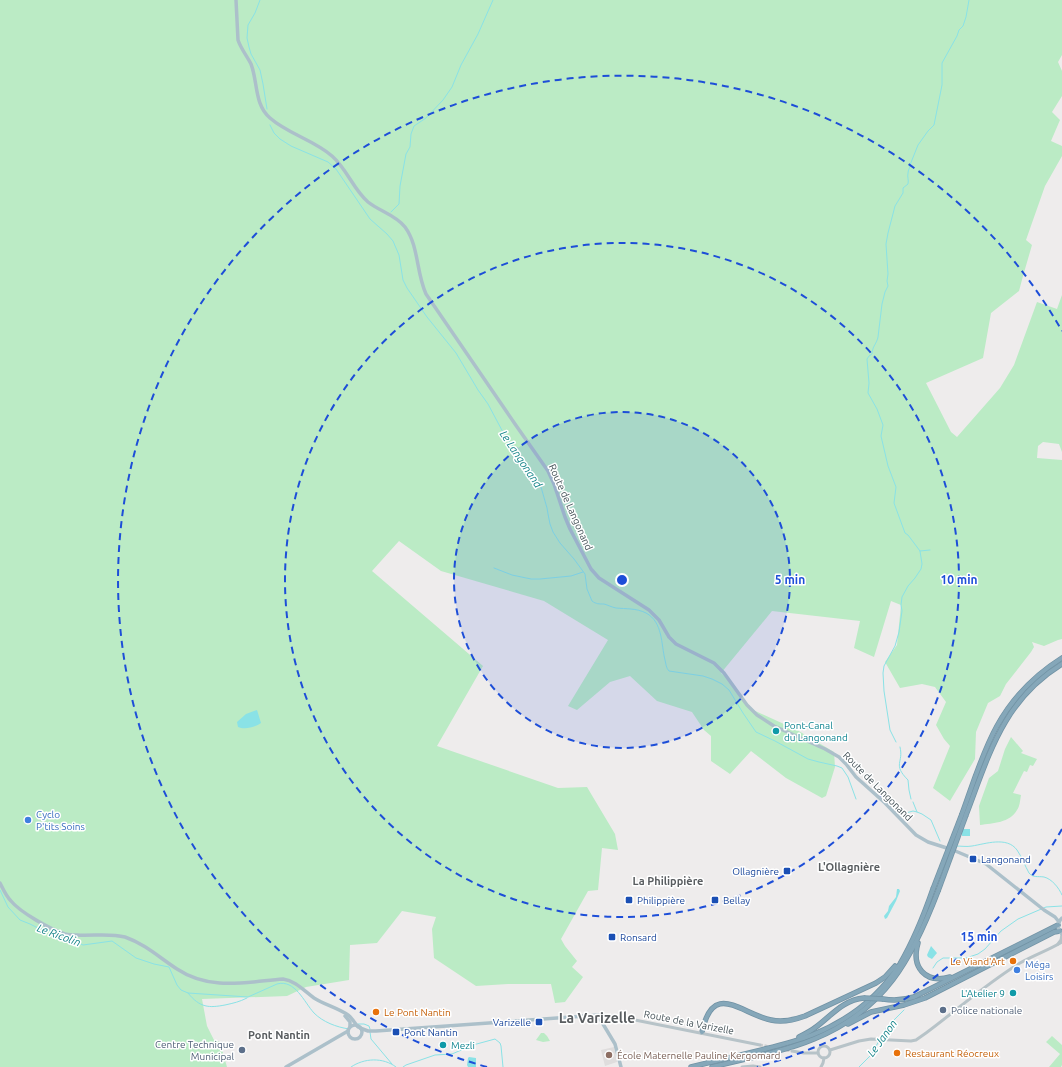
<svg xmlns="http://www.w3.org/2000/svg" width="1062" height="1067" viewBox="0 0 1062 1067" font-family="Ubuntu,sans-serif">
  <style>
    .education { fill: #dfdddd }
    .green { fill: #bbebc5 }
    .water { fill: #8ae2e6 }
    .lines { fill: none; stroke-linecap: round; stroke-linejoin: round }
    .stream { stroke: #8ae2e6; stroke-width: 1 }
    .minor-tunnel { stroke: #cccdce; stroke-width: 3; stroke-dasharray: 3 1.5; stroke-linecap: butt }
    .highway-casing { stroke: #7192a4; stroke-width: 5.5 }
    .minor { stroke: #b7c3c8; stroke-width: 3 }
    .major { stroke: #acc0ca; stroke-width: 3.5 }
    .highway { stroke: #85a7b9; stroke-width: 4 }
    .highway-bridge-casing { stroke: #7192a4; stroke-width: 5.5; stroke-linecap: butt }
    .highway-bridge { stroke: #85a7b9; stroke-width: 4 }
    .ring { fill: none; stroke: #1d4ed8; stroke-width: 2; stroke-dasharray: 7 5 }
    .culture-dot { fill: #0f9aa8; stroke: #fff; stroke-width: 1.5 }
    .shop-dot { fill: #3f7fe0; stroke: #fff; stroke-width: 1.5 }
    .transit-dot { fill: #1a4fb4; stroke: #fff; stroke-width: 1.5 }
    .food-dot { fill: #e8710a; stroke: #fff; stroke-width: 1.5 }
    .service-dot { fill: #5c6f8a; stroke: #fff; stroke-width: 1.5 }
    .education-dot { fill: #8d6e63; stroke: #fff; stroke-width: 1.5 }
    .labels { text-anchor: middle; stroke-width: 3; stroke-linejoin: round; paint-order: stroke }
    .street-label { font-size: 10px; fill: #455258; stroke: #fff }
    .culture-label { font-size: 10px; fill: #0d838f; stroke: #fff; text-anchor: start }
    .shop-label { font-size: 10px; fill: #366cbe; stroke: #fff; text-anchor: start }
    .transit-label { font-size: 10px; fill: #164399; stroke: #fff; text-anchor: start }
    .food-label { font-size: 10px; fill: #c56008; stroke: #fff; text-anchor: start }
    .service-label { font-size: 10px; fill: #4e5e75; stroke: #fff; text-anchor: start }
    .education-label { font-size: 10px; fill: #785e54; stroke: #fff; text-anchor: start }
    .water-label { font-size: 11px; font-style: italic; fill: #138388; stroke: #fff }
    .neighbourhood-label { font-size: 11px; font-weight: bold; fill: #595d60; stroke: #fff }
    .district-label { font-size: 14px; font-weight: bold; fill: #595d60; stroke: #fff }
    .centre { fill: #1d4ed8; stroke: #fff; stroke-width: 2 }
    .ring-label { font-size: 12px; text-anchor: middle; font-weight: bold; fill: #1d4ed8; stroke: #fff; stroke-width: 3; stroke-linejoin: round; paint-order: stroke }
  </style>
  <rect width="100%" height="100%" fill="#eeecec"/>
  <!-- education -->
  <path class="education" d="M614,1047L617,1061V1062L605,1066L601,1050Z"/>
  <!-- green -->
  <g class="green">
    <path d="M0,0H1062V55L1058,62L1062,71V96L1052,112L1060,120L1051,141L1062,146V156L1045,186L1026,240L1032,245L1023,276L1019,291L991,313L983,358L926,383L951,432L957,437L1000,388L1014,365L1037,302L1057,309L1062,295V452L1059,444L1043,442L1038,446L1037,458L1062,460V639L1058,640L1044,646L1032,642L1034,647L1031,652L1006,684L1000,696L988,703L976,732L975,759L950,801L933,788L950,746L944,739L936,725L946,702L935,687L922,684L900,688L885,662L897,645L901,605L891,601L874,657L854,648L860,621L772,611L721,673L726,677L751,709L797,730L834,752L835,767L826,796L822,798L786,778L751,751L730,774L711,761V736L704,730L692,712L657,701L630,676L610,682L577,710L568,706L608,640L544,601L441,571L399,541L372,571L483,666L437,746L558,788L587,787L615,834L618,850L602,848L598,890L588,891L561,939L565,946L577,961L572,967L583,977L565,1002L555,1003L551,984H508L476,986L434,958L432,929L436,917L402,911L377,943L350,945L349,980L306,987L287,996L202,999L207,1026L214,1040L220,1042L227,1067H0Z"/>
    <path d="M1011,737L1023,751L1021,753L1037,759L1033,766L1030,765L1027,772L1024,771L1013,793L1021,795C1020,800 1020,806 1017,810C1010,823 993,823 980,825L979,806L989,778L998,771L1005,749Z"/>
    <path d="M544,1033L547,1036L550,1041L543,1042L536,1040L541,1033Z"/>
    <path d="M1052,1036L1062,1045V1065L1061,1067H1049L1060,1054L1046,1042Z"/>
  </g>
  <!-- water -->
  <g class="water">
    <path d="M257,710L261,723C255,727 245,730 238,727L237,722L246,714Z"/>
    <path d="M963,829H970V836H962V830Z"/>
    <path d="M897,889H899L900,891L896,901L887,918L885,919L884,916L888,911L889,906L896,897Z"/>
    <path d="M931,946L937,953L932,959L928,957L927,955Z"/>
    <path d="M468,1058L469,1057L476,1058V1067H468L467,1065Z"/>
  </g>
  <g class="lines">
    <!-- stream -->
    <g class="stream">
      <path d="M260,0L255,13L248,25L247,38L249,47L251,54L260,70L263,84L267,109"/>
      <path d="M270,125L274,133L280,139L291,146L328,162L336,169L370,219L387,234L393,241L399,255L403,280L407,288L427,317L456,353L478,390L488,404L505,436L533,473L541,487L547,508L548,514L550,524L553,532L560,543L574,559L585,574L587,589L592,601C596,604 599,604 604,604C608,605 611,607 616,608C626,609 636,608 646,613C663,622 661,644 665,660C666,664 666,668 669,671L703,676L712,679L722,684L729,690L743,713L756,732L775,741L808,759L819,762L837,766L842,768L848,777L856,799"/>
      <path d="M391,212L399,204L400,186L406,154L410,147L411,134L414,126L426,118L443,100L452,87L461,65L478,34L493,0"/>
      <path d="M920,551L930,550"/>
      <path d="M494,568L512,575L531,579H540L571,576L583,572"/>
      <path d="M896,742L890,730L884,691L883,673L884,666L895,646L899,632L902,611L901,605L902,597L908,586L915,578L921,569L922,564L920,551L908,535L905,533L894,503L896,487L888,466L881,436L883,425L877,409L868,393L869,383L867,359L869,356L872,354C872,347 877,343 878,337L882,304L885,292L888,286L887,281L888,274L886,244L888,233L895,206L903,193V188L908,184C909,180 907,177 908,173C908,170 910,168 910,165L918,145L928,131L934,125L942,85V63L957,36L959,30L963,26L966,17L969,0"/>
      <path d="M900,747C904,763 892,764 908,780L909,790L911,799"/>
      <path d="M913,802L917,812"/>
      <path d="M899,815L913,811L917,812L922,814L931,820L940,841"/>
      <path d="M956,846C961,846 967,847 972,846C985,844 1007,836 1017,850C1022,857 1025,866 1029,873C1033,878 1038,876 1044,877C1052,879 1059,888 1062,895"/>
      <path d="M0,890L8,907L20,920L30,924L38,928L48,930L83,945L112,941L136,958L154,964L169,967L177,985L181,990L188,993L248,997L277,984C295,979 304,1002 314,1013C323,1022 336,1027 349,1029L355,1024"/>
      <path d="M933,968L937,962L943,958H966L978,954L985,949L1001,931L1018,919L1046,907L1062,906"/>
      <path d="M188,993C200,1008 209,1008 225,1005C234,1003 239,1002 247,998"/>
      <path d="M358,1024H364L369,1026L370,1029"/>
      <path d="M370,1032L371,1039L392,1064"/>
      <path d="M881,1038L887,1027L904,1010"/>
      <path d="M351,1067C364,1058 383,1057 396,1067"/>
      <path d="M403,1067L406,1065L435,1055L452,1054L473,1045L495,1039L500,1043L501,1046L503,1067"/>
      <path d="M859,1067L871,1055L879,1041"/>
    </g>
    <!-- minor-tunnel -->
    <path class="minor-tunnel" d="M760,1045L792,1051"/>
    <!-- highway casing -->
    <g class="highway-casing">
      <g id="highway">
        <path d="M962,814C973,784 982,753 997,726C1013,697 1035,675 1062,658"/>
        <path d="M966,815C989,755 1003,700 1062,664"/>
        <path d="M918,943C911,967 925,984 950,977"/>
        <path d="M883,999C894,1001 904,1000 914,997L1058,925"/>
        <path d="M848,1024L871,1012L904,1005L925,998L1054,932L1060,931"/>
        <path d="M702,1032C713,980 741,1014 771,1020C783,1023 794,1020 805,1016L876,983L885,977L895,966"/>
        <path d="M799,1037C805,1034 811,1031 816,1027C832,1015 843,1000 864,998"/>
        <path d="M691,1067C716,1061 741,1055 765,1049C781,1045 797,1041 812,1035C847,1021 879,997 900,964C914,940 924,915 933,889"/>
        <path d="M712,1067C744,1059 783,1052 814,1039C885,1010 912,959 938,891"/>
      </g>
    </g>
    <!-- minor -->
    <g class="minor">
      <path d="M1058,944L1061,940L1062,934"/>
      <path d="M599,1015L615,1016L760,1045"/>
      <circle cx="824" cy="1052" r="6"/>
      <path d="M830,1050L859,1041L871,1039L911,1041L916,1040L926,1033C957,1010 987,983 1020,963C1034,955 1049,950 1062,942"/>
      <path d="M792,1051L804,1053H818"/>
      <path d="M742,1067L753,1066L760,1067"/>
      <path d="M821,1067L823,1063L824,1058"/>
    </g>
    <!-- major -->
    <g class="major">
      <path d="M236,0L238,40C241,49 247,56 251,64C258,82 254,104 270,118C288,134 314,140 332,156C347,169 353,189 368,202C379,211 396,215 405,227C419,246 416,272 426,294L515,424L548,471L554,484L565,517L570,529L591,569L599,578L649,610L659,620L669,637L676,644L714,663L724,673L747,705L757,715L774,726L825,749L839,757L846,764L856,777L885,803L916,835L928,842L953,850L986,864L1044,910L1055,917L1059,922"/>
      <path d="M0,883C3,889 6,896 11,901C20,912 51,930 65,934C69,935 73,935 77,935C93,936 110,933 125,937C145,944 160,958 177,969C210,991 246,982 283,979C296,981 304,991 314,998C325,1005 338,1008 348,1015C352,1018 355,1023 358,1027"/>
      <path d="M1062,918C1057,923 1057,929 1062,934"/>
      <path d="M345,1016L350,1022V1027"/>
      <circle cx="355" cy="1032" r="7"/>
      <path d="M360,1028L368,1031H376L599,1015L600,1019L615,1044L621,1067"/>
      <path d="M286,1067L348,1031"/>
    </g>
    <!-- highway -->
    <use href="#highway" class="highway"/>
    <!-- highway-bridge casing -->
    <g class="highway-bridge-casing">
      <g id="highway-bridge">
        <path d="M933,889L962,814"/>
        <path d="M938,891L966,815"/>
        <path d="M864,998L883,999"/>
      </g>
    </g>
    <!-- highway-bridge -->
    <use href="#highway-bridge" class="highway-bridge"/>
  </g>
  <!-- distance rings -->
  <circle cx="622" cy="580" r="168" fill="#1d4ed8" fill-opacity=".12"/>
  <g class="ring">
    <circle cx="622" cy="580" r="168"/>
    <circle cx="622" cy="580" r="337"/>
    <path d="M1062 829A505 505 0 0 1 757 1067M487 1067A505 505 0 1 1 1062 331"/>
  </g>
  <!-- markers -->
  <g class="culture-dot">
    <circle cx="776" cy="731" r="4"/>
    <circle cx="1013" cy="993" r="4"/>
    <circle cx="443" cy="1045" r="4"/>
  </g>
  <g class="shop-dot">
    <circle cx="28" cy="820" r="4"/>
    <circle cx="1017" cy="970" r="4"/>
  </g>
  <g class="transit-dot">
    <rect x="969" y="855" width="8" height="8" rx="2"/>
    <rect x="783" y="867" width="8" height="8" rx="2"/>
    <rect x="625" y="896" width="8" height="8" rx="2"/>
    <rect x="711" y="896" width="8" height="8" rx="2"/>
    <rect x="608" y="933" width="8" height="8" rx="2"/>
    <rect x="535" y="1018" width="8" height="8" rx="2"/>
    <rect x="392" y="1028" width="8" height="8" rx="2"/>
  </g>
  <g class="food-dot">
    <circle cx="1013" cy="961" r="4"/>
    <circle cx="376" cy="1012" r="4"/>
    <circle cx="897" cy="1053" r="4"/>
  </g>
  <g class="service-dot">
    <circle cx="943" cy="1010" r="4"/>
    <circle cx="242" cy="1050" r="4"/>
  </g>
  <circle class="education-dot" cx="609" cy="1055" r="4"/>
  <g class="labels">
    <!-- street labels -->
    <g class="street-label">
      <text transform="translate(571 507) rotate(66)" y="4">Route de Langonand</text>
      <text transform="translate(878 786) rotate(45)" y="4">Route de Langonand</text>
      <text transform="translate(689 1022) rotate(11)" y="4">Route de la Varizelle</text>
    </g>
    <!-- culture labels -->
    <g class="culture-label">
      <text x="784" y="729">Pont-Canal<tspan x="784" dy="12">du Langonand</tspan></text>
      <text x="1005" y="997" text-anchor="end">L'Atelier 9</text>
      <text x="451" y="1049">Mezli</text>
    </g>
    <!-- shop labels -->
    <g class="shop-label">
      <text x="36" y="818">Cyclo<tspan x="36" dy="12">P'tits Soins</tspan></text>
      <text x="1025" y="968">Méga<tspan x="1025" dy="12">Loisirs</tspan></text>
    </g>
    <!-- transit labels -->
    <g class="transit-label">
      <text x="981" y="863">Langonand</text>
      <text x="779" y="875" text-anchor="end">Ollagnière</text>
      <text x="637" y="904">Philippière</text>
      <text x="723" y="904">Bellay</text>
      <text x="620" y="941">Ronsard</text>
      <text x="531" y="1026" text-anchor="end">Varizelle</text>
      <text x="404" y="1036">Pont Nantin</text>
    </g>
    <!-- food labels -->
    <g class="food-label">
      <text x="1005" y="965" text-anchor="end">Le Viand'Art</text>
      <text x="384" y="1016">Le Pont Nantin</text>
      <text x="905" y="1057">Restaurant Réocreux</text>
    </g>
    <!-- service labels -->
    <g class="service-label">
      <text x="951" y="1014">Police nationale</text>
      <text x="234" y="1048" text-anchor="end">Centre Technique<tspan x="234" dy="12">Municipal</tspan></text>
    </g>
    <!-- education labels -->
    <g class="education-label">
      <text x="617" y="1059">École Maternelle Pauline Kergomard</text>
    </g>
    <!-- water labels -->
    <g class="water-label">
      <text transform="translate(521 459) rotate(56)" y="4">Le Langonand</text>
      <text transform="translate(59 935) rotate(20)" y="4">Le Ricolin</text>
      <text transform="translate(882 1038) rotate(-54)" y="4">Le Janon</text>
    </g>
    <!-- neighbourhood labels -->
    <g class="neighbourhood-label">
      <text x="849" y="871">L'Ollagnière</text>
      <text x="668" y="885">La Philippière</text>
      <text x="279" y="1039">Pont Nantin</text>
    </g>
    <!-- district labels -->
    <g class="district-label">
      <text x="597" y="1023">La Varizelle</text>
    </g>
  </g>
  <circle cx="622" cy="580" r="6" class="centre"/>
  <g class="ring-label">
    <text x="790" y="584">5 min</text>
    <text x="959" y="584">10 min</text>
    <text x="979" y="941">15 min</text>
  </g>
</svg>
